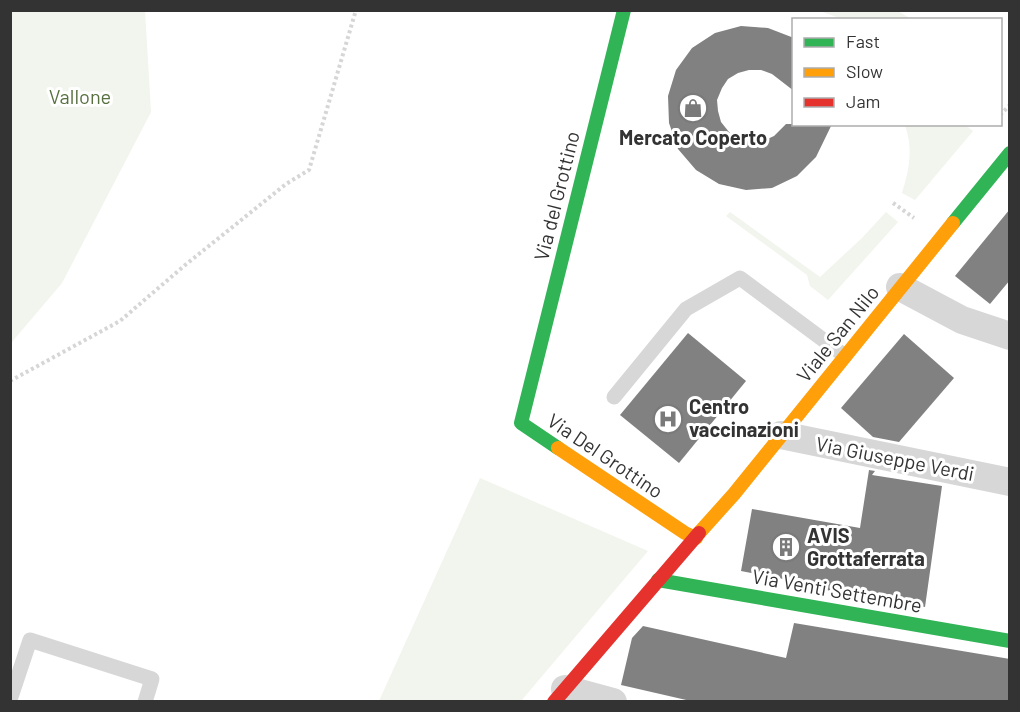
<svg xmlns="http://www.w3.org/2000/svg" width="1020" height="712" viewBox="0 0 1020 712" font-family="Barlow,sans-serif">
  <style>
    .green { fill: #f1f5ed }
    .building { fill: #818181 }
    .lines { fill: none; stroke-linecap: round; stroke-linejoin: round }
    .path { stroke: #d6d6d6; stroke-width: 4; stroke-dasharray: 3 3; stroke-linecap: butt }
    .lane { stroke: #d7d7d7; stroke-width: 15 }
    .street { stroke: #d7d7d7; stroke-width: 28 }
    .fast { stroke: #30b455; stroke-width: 14 }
    .slow { stroke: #ff9f0a; stroke-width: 14 }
    .jam { stroke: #e5322d; stroke-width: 14 }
    .labels { text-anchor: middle; stroke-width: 6; stroke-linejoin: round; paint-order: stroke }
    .park-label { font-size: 20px; fill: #56703f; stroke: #fff }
    .poi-label { font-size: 20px; font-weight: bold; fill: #333; stroke: #fff; text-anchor: start }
    .street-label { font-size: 20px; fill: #333; stroke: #fff }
  </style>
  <rect width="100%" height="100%" fill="#fff"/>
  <!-- green -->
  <g class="green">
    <path d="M11,10L145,11L151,112L62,283L11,343Z"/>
    <path d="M820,11H898L911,19H842Z"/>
    <path d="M905,125H965L973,131L915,200L902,193C910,168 913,149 905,125Z"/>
    <path d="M730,212L820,277L862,238L886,212L898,222L828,300L810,286L807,275L726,216Z"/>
    <path d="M480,478L648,551L521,701H379Z"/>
  </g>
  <!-- building -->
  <g class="building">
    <path d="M741,26L768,28L794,38V91L772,74L761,70H749L738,73L728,79L722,88L717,100L718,111L721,122L729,132L738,139L750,142L763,141L774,136L786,124H832L816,157L797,176L772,188L746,190L719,184L696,170L678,149L669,123L668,96L676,70L692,48L715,33Z"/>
    <path d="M1010,209V280L990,304L955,276Z"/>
    <path d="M688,333L746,381L679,463L620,415Z"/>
    <path d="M904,334L954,378L899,442L873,437L841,408Z"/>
    <path d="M869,470L875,471L872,475L942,486L925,607L803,586L804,583L741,571L752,509L860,528Z"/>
    <path d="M794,623L1010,659V702H695L621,685L632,638L643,626L786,658Z"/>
  </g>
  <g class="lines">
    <!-- path -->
    <g class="path">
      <path d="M1000,115L1010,105"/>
      <path d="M893,203L914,218"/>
      <path d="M10,381L120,321L184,266L286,184L309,170L356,10"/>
    </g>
    <!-- lane -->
    <g class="lane">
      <path d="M614,397L686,309L740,278L845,356"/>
      <path d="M10,700L30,640L152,679L145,702"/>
    </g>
    <!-- street -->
    <g class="street">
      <path d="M900,287L962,320L1010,336"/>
      <path d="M781,435L1010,482"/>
      <path d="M565,689L613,702"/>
    </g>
    <!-- fast -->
    <g class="fast">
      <path d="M953,223L1010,153"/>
      <path d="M558,448L521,423L624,10"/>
      <path d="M658,580L1010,641"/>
    </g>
    <!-- slow -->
    <g class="slow">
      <path d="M558,448L685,533L696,538"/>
      <path d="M699,533L734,494L953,223"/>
    </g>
    <!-- jam -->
    <path class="jam" d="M554,702L699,533"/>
  </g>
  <!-- icons -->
  <defs>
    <g id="shop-ring" transform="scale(1.5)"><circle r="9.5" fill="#fff" stroke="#7a7a7a" stroke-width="1.5"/><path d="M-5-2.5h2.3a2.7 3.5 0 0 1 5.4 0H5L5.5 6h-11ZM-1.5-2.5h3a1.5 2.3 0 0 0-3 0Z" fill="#7a7a7a"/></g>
    <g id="hospital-ring" transform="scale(1.5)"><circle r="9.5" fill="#fff" stroke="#7a7a7a" stroke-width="1.5"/><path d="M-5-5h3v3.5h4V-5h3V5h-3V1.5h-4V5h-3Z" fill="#7a7a7a"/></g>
    <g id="building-ring" transform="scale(1.5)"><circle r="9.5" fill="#fff" stroke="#7a7a7a" stroke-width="1.5"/><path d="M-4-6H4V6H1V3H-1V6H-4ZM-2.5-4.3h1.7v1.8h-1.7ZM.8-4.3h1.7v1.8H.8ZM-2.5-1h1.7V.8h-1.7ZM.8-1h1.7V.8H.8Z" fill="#7a7a7a"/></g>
  </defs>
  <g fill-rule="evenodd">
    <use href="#shop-ring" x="693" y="108"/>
    <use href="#hospital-ring" x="668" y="419"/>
    <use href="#building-ring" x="786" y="547"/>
  </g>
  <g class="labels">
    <!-- park labels -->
    <g class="park-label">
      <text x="80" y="104">Vallone</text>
    </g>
    <!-- poi labels -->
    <g class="poi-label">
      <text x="693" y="145" text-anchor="middle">Mercato Coperto</text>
      <text x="689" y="414">Centro<tspan x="689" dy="23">vaccinazioni</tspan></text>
      <text x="807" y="543">AVIS<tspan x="807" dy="23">Grottaferrata</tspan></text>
    </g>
    <!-- street labels -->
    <g class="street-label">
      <text transform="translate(557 196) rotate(-76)" y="7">Via del Grottino</text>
      <text transform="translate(838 334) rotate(-51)" y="7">Viale San Nilo</text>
      <text transform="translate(605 456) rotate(34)" y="7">Via Del Grottino</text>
      <text transform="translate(895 459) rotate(11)" y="7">Via Giuseppe Verdi</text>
      <text transform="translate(837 591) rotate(10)" y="7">Via Venti Settembre</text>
    </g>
  </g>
  <!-- border -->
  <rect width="1020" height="712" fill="none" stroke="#333333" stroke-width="24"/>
  <!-- legend -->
  <rect x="792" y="18" width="210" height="108" fill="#ffffff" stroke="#adadad" stroke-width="1.5"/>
  <rect x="804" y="38" width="30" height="9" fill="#30b455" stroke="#adadad" stroke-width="1.5"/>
  <text x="846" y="48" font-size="18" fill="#333333">Fast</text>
  <rect x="804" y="68" width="30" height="9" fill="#ff9f0a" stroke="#adadad" stroke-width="1.5"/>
  <text x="846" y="78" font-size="18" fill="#333333">Slow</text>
  <rect x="804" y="98" width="30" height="9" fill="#e5322d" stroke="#adadad" stroke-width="1.5"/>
  <text x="846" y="108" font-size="18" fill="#333333">Jam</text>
</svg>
